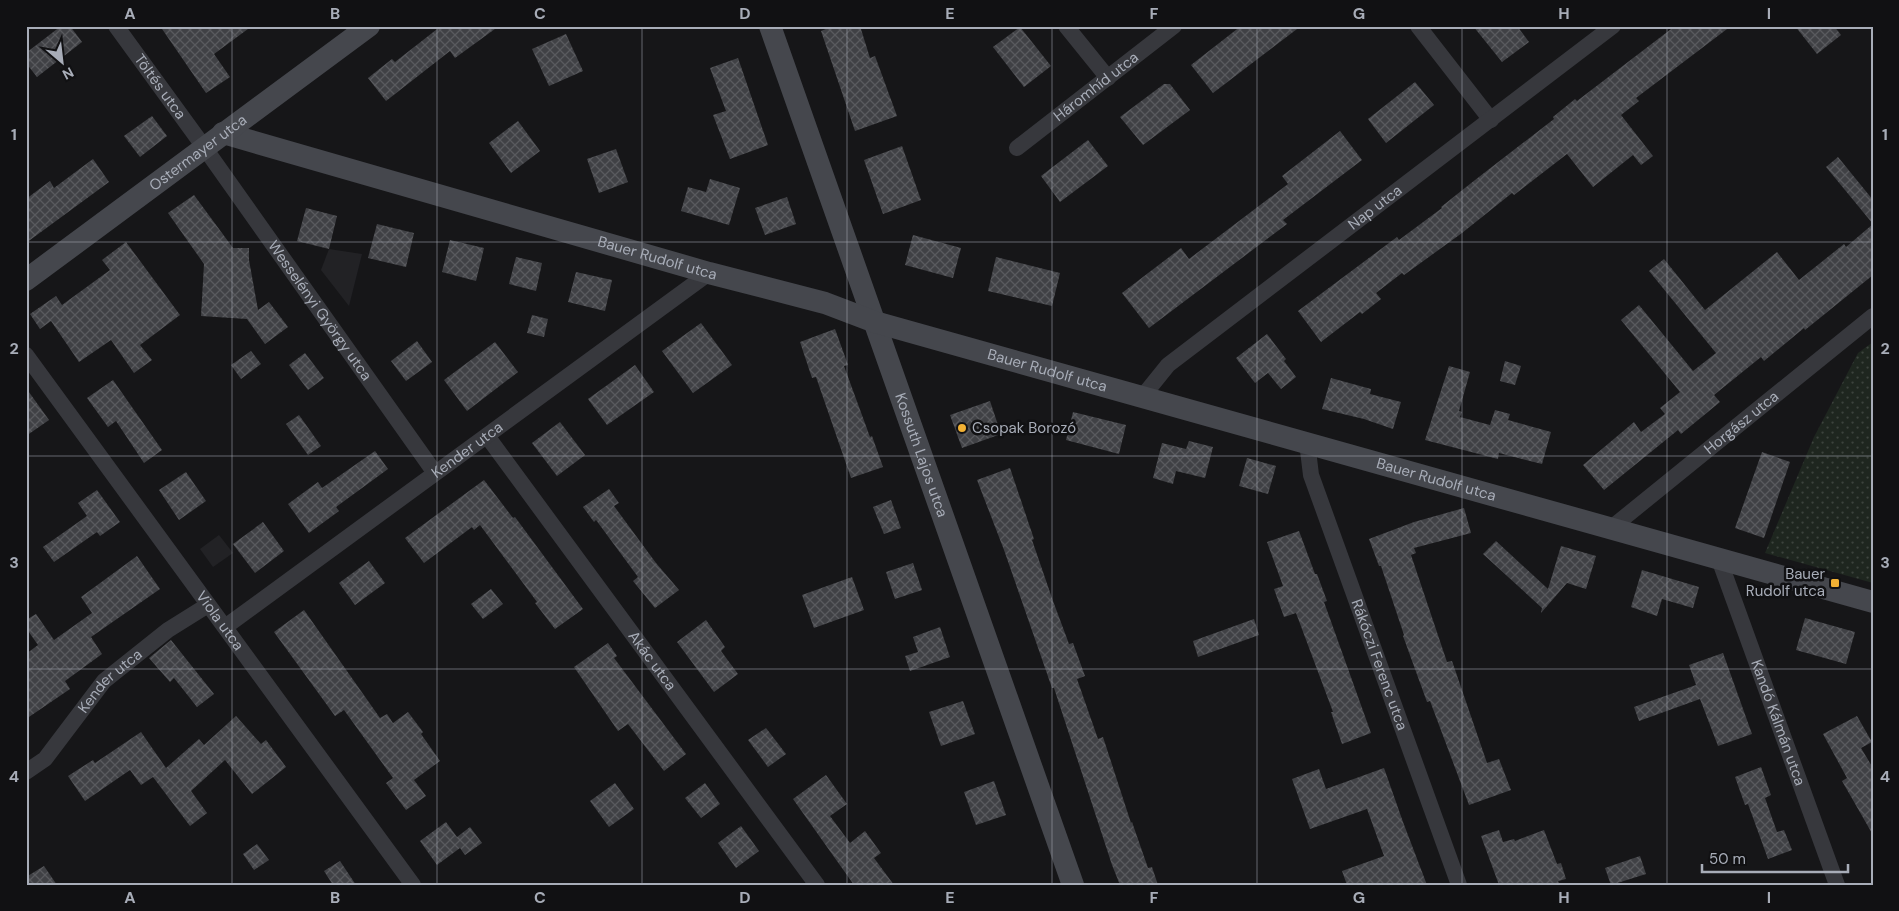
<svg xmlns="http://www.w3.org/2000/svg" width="1899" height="911" viewBox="0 0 1899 911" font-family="'DM Sans',sans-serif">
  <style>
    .built { fill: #222225 }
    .grass { fill: url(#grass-dots) }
    .building { fill: url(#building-cross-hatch) }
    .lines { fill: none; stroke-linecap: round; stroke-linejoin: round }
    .street { stroke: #37383d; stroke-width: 16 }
    .secondary { stroke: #45474d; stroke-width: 22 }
    .grid { fill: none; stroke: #a8adb8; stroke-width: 1; stroke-opacity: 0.55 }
    .poi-dot { fill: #f2b134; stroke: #111113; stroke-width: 2 }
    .labels { text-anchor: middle; stroke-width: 5; stroke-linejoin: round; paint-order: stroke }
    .street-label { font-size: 15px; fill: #a8adb8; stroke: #111113 }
    .poi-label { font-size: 15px; fill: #a8adb8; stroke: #111113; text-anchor: start }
    .neatline { fill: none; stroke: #a8adb8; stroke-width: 2 }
    .grid-label { font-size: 16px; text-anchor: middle; font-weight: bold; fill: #a8adb8 }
  </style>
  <defs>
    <pattern id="grass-dots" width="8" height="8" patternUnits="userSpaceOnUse" patternTransform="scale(1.25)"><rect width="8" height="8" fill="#1e261f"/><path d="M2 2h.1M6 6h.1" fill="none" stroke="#3c433d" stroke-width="1.8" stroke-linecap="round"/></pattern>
    <pattern id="building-cross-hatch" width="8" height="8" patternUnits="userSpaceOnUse" patternTransform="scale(1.25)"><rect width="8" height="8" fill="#404145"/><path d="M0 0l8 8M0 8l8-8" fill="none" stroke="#595a5e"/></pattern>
  </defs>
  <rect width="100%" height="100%" fill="#161618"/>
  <!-- built -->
  <g class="built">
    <path d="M329,249L362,254L349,306L321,270Z"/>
    <path d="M219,535L233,553L213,567L200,549Z"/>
  </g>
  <!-- grass -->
  <path class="grass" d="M1873,342V583L1765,553L1814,437L1858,353Z"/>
  <!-- building -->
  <g class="building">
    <path d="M61,26H70L82,42L37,77L26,63V53Z"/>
    <path d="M160,26H252L214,54L230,77L206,93Z"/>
    <path d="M441,26H499L455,58L450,51L386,101L368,78L392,59L395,62Z"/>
    <path d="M833,26H860L870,58L875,56L897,116L855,131L821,31Z"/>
    <path d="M1241,26H1301L1213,93L1191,65Z"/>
    <path d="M1473,26H1517L1529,42L1502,62Z"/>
    <path d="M1675,26H1731L1636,98L1639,101L1621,115L1653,156L1641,165L1633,155L1593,187L1567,154L1514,195L1512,193L1462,233L1404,275L1402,273L1376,293L1381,299L1362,314L1360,312L1321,342L1298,311L1397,237L1399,240L1442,208L1441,207L1475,180L1554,119L1553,117L1575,99L1577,101Z"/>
    <path d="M1795,26H1834L1841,35L1817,54Z"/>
    <path d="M1020,27L1051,66L1024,87L993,47Z"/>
    <path d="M566,34L583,71L549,86L532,49Z"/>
    <path d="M738,58L768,145L730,159L713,115L726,111L710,68Z"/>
    <path d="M1415,82L1434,105L1386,143L1368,119Z"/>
    <path d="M1164,84H1170L1190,110L1143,145L1120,117Z"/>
    <path d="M152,116L167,136L140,157L124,136Z"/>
    <path d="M518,121L540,151L511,173L489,143Z"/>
    <path d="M1340,131L1362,160L1283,220L1287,224L1149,328L1122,293L1181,248L1189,259L1288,184L1282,176Z"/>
    <path d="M1088,140L1108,166L1060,202L1041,176Z"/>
    <path d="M902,146L921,200L883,214L864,160Z"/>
    <path d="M616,149L628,182L599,193L587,159Z"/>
    <path d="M1838,157L1873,200V224L1826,167Z"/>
    <path d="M93,159L109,182L26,243V199L50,181L54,188Z"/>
    <path d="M710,179L740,188L729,225L681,211L688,187L706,192Z"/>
    <path d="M194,195L233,248H249V260L258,310L269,302L288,327L265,344L247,319L201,316L204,264L168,213Z"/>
    <path d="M787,197L796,224L765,235L755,208Z"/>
    <path d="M306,208L337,216L329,249L297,241Z"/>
    <path d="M377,224L414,233L406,267L368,258Z"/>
    <path d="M1873,224V275L1805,330L1804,328L1764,361L1761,357L1714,395L1720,402L1681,434L1678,430L1604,490L1583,465L1634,422L1641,432L1665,414L1660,408L1680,392L1621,320L1639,305L1693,371L1716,353L1649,271L1664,259L1705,310L1777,252L1799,280L1844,244L1846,247Z"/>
    <path d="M913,235L961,248L953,278L905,265Z"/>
    <path d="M450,240L484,248L476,281L442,272Z"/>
    <path d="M126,242L180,315L140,345L152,360L134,373L111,340L79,362L51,321L40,329L30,314L56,296L62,305L110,270L102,260Z"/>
    <path d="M516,257L542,263L536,291L509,284Z"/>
    <path d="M996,257L1060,273L1052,306L988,291Z"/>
    <path d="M576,272L612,280L605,311L568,302Z"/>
    <path d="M532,315L548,319L544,337L527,333Z"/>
    <path d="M701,323L732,365L693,393L662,351Z"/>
    <path d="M835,329L848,365L844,366L870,437L872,436L883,467L851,478L816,377L812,378L800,342Z"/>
    <path d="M1267,334L1286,359L1284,361L1296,377L1281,389L1268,373L1255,383L1236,358Z"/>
    <path d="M417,341L432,362L406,381L391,361Z"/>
    <path d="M495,342L518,372L467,411L444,380Z"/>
    <path d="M251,351L261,364L241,379L231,365Z"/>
    <path d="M305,353L324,378L308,390L289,365Z"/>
    <path d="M1505,361L1521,366L1515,385L1500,381Z"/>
    <path d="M635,365L654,392L607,425L588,399Z"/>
    <path d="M1449,366L1470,372L1459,411L1462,412L1460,417L1490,425L1495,410L1510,414L1508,420L1551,432L1542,464L1499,453L1498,459L1425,440Z"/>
    <path d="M1331,378L1371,389L1370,394L1401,402L1393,429L1364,419L1322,409Z"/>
    <path d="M113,380L162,450L144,463L116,421L108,427L87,398Z"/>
    <path d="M26,388L49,420L26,436Z"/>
    <path d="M990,401L1001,434L962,448L950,415Z"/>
    <path d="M1073,412L1126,425L1119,454L1066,440Z"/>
    <path d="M299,415L321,446L308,455L286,424Z"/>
    <path d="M560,422L585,455L557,476L532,443Z"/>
    <path d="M1189,441L1213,447L1205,478L1176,471L1173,484L1153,478L1162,443L1186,449Z"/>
    <path d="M375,451L388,469L336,507L339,511L309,533L288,504L318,482L322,488Z"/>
    <path d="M1762,452L1790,462L1764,538L1735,528Z"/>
    <path d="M1247,458L1276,466L1268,494L1239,486Z"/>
    <path d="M1010,468L1034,539L1032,540L1053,601L1069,644L1073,643L1085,676L1077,679L1098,739L1103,737L1131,823L1132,822L1148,868L1152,867L1158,885H1120L1112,865L1054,688H1052L1004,550L977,480Z"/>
    <path d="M186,472L206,501L179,520L159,490Z"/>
    <path d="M484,480L513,518L515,517L583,609L555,629L535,603L537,602L480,525L474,530L472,527L424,563L405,538Z"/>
    <path d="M609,489L619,503L614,506L656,563L679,590L655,608L633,581L638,577L596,520L594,522L583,507Z"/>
    <path d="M97,490L120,522L100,536L97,532L54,562L43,547L87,516L78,503Z"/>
    <path d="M891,500L901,528L884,534L873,507Z"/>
    <path d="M1464,508L1471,533L1414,548L1416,553L1411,555L1447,662L1452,661L1487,763L1499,759L1511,790L1469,805L1430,701L1427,702L1403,636L1404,635L1381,566H1379L1369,539L1414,522Z"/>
    <path d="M263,522L284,551L255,573L233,544Z"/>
    <path d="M1299,531L1315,574H1317L1327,601L1324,602L1371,733L1342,744L1331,712H1333L1296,613L1284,617L1274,589L1283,586L1267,542Z"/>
    <path d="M1496,541L1548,589L1561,546L1596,556L1586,589L1567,583L1541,613L1542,608L1483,554Z"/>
    <path d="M137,556L160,589L91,637L102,654L65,681L70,689L26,719V654L38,645L26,628V620L36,614L54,640L92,613L81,597Z"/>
    <path d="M369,561L385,583L355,605L339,583Z"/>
    <path d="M913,563L922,590L895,599L886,572Z"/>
    <path d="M1642,570L1699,587L1693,608L1662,599L1657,616L1631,607Z"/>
    <path d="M852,577L864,610L814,628L802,595Z"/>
    <path d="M491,589L503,604L483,619L471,604Z"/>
    <path d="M304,610L380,718L387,714L393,723L408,712L423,732L421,734L440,761L414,780L426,796L406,810L386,783L393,778L344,710L335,716L274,632Z"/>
    <path d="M1805,618L1855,632L1846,664L1796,650Z"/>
    <path d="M1254,619L1259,635L1198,657L1193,641Z"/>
    <path d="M706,620L725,647L721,651L738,674L714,692L677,642Z"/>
    <path d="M940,627L950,657L910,671L905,656L918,652L913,637Z"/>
    <path d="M171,640L214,694L197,707L174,678L170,682L149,658Z"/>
    <path d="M608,643L617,656L614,658L686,754L664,771L628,724L618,731L574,667Z"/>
    <path d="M1723,653L1752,734L1718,746L1700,699L1639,721L1634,707L1696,685L1689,665Z"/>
    <path d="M963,701L975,734L941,746L929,712Z"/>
    <path d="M236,716L261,744L266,740L286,767L252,794L225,760L191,791L207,813L190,826L153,777L141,785L130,770L85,801L68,776L93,760L95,763L141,732L166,768L199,739L204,745Z"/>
    <path d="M1857,716L1872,742L1861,748L1873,768V835L1842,781L1847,778L1823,734Z"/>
    <path d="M766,728L786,754L768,767L748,740Z"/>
    <path d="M1761,767L1771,795L1765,798L1777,832L1784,830L1792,850L1768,859L1748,804L1745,805L1735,777Z"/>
    <path d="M1384,768L1403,822L1427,885H1347L1342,871L1384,856L1367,809L1310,829L1292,779L1319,769L1326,789Z"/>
    <path d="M826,775L847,804L830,816L850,843L865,831L881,853L874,858L894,885H854L793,799Z"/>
    <path d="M994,781L1006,815L976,825L964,792Z"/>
    <path d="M615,783L634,809L609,827L590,801Z"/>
    <path d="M705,783L720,804L701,818L685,798Z"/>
    <path d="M446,822L457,837L470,827L482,843L465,855L460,848L437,865L420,841Z"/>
    <path d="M741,826L759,851L736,868L718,843Z"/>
    <path d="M1499,830L1503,842L1514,839L1515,841L1544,830L1557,864L1561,863L1566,879L1558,881L1560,885H1499L1481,836Z"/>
    <path d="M257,844L269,860L254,870L243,854Z"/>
    <path d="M1640,856L1646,874L1611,885L1605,868Z"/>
    <path d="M340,861L356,885H333L324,871Z"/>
    <path d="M44,866L57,885H26V877Z"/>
  </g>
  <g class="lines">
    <!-- street -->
    <g class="street">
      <path id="s1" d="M116,26L204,147L435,473"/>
      <path d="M1066,26L1108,78"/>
      <path d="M1418,26L1491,120"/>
      <path id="s2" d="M1017,148L1174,26"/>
      <path id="s3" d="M26,355L413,885"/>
      <path id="s4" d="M1143,396L1168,365L1613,26"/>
      <path id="s5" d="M487,436L817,885"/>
      <path id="s6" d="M1307,442L1311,475L1459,885"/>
      <path id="s7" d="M1610,529L1873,316"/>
      <path id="s8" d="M1719,559L1837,885"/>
      <path id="s9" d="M225,627L709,273"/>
      <path id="s10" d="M26,772L45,759L104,681L168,630L208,605"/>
    </g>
    <!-- secondary -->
    <g class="secondary">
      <path id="s11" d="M770,26L1073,885"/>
      <path id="s12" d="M223,133L709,273L825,303L875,322L1873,602"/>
      <path id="s13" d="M26,280L369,26"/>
    </g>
  </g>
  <!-- grid -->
  <path class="grid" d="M232,26V885M437,26V885M642,26V885M847,26V885M1052,26V885M1257,26V885M1462,26V885M1667,26V885M26,242H1873M26,456H1873M26,669H1873"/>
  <!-- markers -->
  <g class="poi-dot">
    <circle cx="962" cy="428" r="5"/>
    <rect x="1830" y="578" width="10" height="10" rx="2.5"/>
  </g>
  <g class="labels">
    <!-- street labels -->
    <g class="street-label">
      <text dy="5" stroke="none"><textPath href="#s1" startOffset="75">Töltés utca</textPath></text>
      <text dy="5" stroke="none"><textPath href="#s2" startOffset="100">Háromhíd utca</textPath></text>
      <text dy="5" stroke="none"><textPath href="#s13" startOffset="214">Ostermayer utca</textPath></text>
      <text dy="5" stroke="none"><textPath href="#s4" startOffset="300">Nap utca</textPath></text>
      <text dy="5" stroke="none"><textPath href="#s12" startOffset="452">Bauer Rudolf utca</textPath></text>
      <text dy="5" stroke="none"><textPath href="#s1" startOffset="350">Wesselényi György utca</textPath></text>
      <text dy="5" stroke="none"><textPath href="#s12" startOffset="858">Bauer Rudolf utca</textPath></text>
      <text dy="5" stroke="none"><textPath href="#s7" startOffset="169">Horgász utca</textPath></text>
      <text dy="5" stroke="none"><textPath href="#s9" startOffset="300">Kender utca</textPath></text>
      <text dy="5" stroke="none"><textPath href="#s11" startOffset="455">Kossuth Lajos utca</textPath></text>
      <text dy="5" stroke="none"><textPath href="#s12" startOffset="1262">Bauer Rudolf utca</textPath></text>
      <text dy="5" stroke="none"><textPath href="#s3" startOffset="329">Viola utca</textPath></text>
      <text dy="5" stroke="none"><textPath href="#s5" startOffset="279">Akác utca</textPath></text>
      <text dy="5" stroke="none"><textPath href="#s6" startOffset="235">Rákóczi Ferenc utca</textPath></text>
      <text dy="5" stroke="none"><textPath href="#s10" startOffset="125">Kender utca</textPath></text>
      <text dy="5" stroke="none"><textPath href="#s8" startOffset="174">Kandó Kálmán utca</textPath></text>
    </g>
    <!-- poi labels -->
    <g class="poi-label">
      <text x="972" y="433">Csopak Borozó</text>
      <text x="1825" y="579" text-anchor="end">Bauer<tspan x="1825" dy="17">Rudolf utca</tspan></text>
    </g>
  </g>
  <!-- border -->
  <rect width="1899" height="911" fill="none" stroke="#111113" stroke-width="55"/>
  <!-- north arrow -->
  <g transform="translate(62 62) rotate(152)" stroke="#111113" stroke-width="4" paint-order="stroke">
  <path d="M0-4L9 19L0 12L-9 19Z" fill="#a8adb8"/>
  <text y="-8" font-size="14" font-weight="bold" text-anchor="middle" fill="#a8adb8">N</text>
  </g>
  <!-- scale -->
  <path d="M1702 864v8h146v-8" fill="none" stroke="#a8adb8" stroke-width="2.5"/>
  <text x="1709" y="864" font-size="15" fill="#a8adb8" stroke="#111113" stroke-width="4" paint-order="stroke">50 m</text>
  <rect x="28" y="28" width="1844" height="856" class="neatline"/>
  <g class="grid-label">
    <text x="130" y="19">A</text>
    <text x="335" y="19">B</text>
    <text x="540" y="19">C</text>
    <text x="745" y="19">D</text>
    <text x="950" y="19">E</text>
    <text x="1154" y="19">F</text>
    <text x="1359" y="19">G</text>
    <text x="1564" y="19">H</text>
    <text x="1769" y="19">I</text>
    <text x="14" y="140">1</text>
    <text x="1885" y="140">1</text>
    <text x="14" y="354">2</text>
    <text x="1885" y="354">2</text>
    <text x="14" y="568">3</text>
    <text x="1885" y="568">3</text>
    <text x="14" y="782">4</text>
    <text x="1885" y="782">4</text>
    <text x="130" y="903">A</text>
    <text x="335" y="903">B</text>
    <text x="540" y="903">C</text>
    <text x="745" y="903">D</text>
    <text x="950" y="903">E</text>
    <text x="1154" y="903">F</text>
    <text x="1359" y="903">G</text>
    <text x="1564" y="903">H</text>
    <text x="1769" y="903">I</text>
  </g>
</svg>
